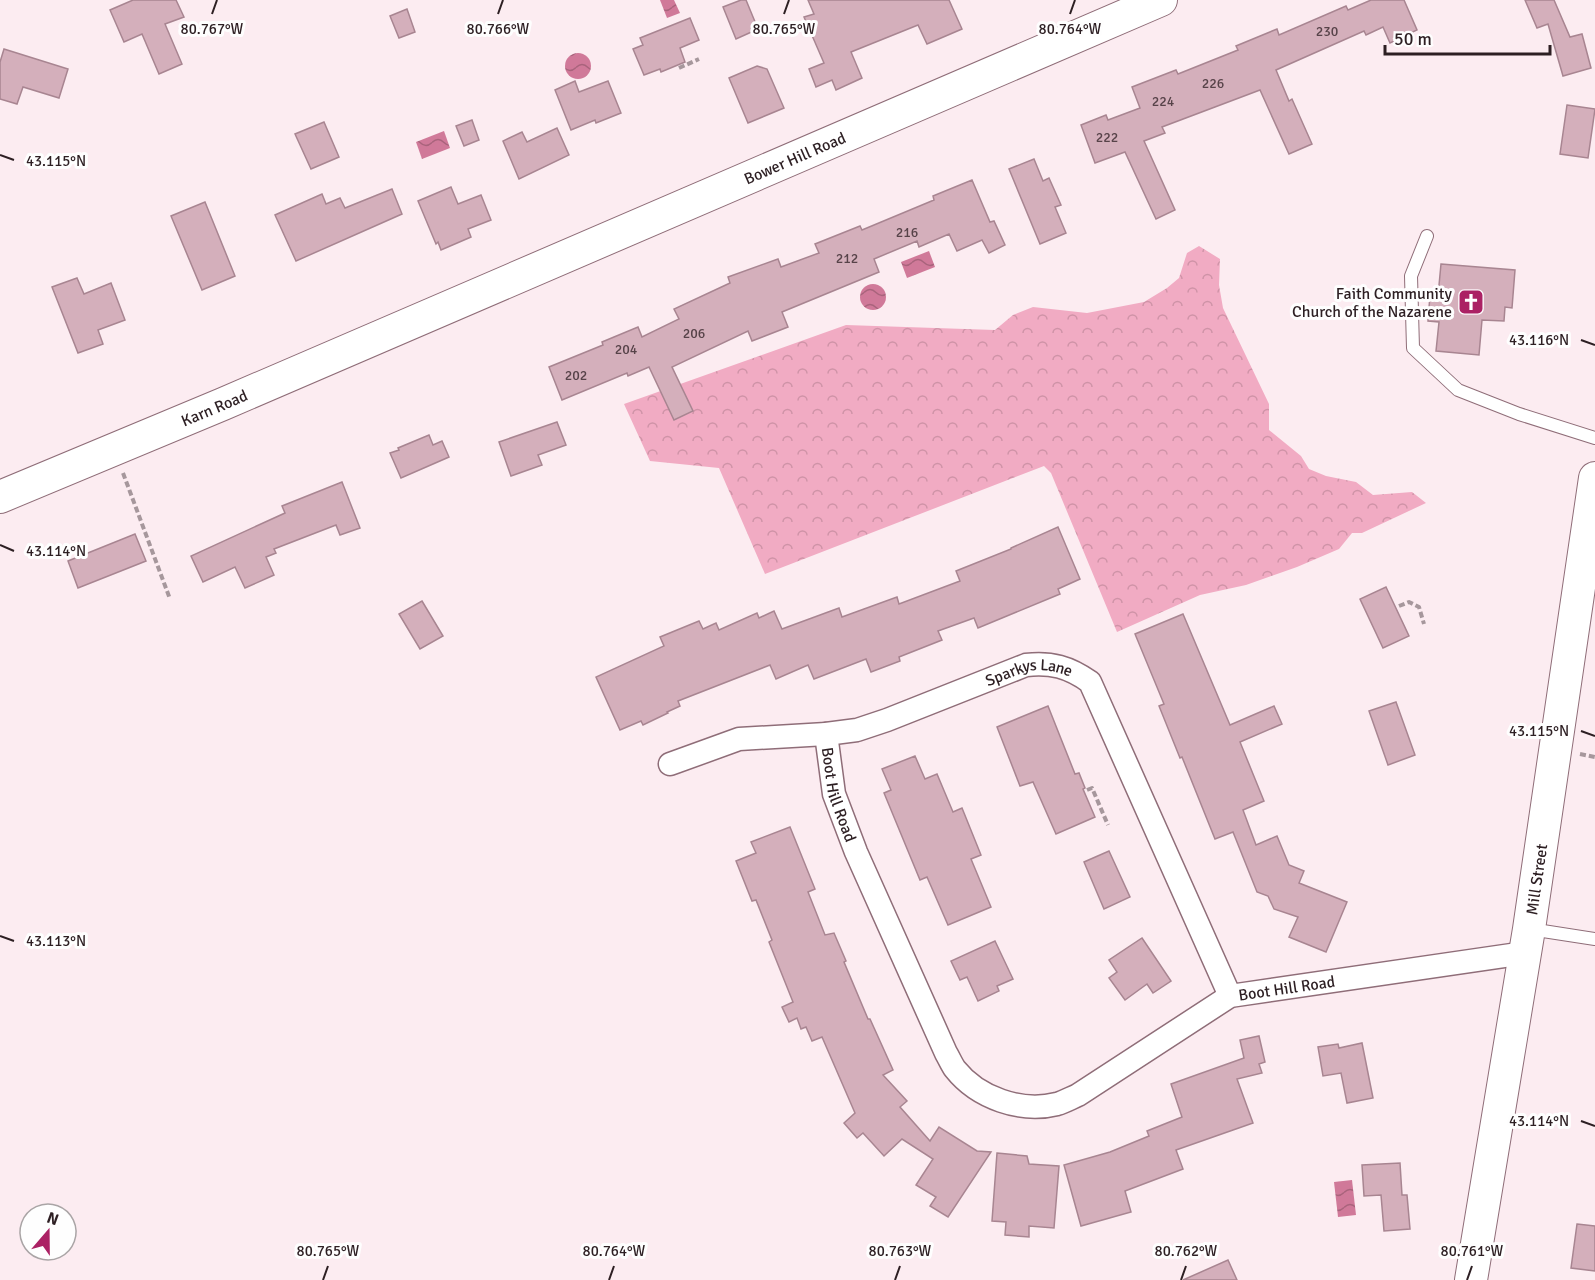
<svg xmlns="http://www.w3.org/2000/svg" width="1595" height="1280" viewBox="0 0 1595 1280" font-family="Signika,sans-serif">
  <style>
    .forest { fill: url(#forest-crowns) }
    .water { fill: url(#water-waves) }
    .building { fill: #d4afbb; stroke: #a88591; stroke-width: 1.5 }
    .lines { fill: none; stroke-linecap: round; stroke-linejoin: round }
    .lane-casing { stroke: #8f6d78; stroke-width: 14 }
    .street-casing { stroke: #8f6d78; stroke-width: 25 }
    .secondary-casing { stroke: #8f6d78; stroke-width: 34 }
    .path { stroke: #a6979c; stroke-width: 4; stroke-dasharray: 6 3; stroke-linecap: butt }
    .lane { stroke: #fff; stroke-width: 12 }
    .street { stroke: #fff; stroke-width: 22 }
    .secondary { stroke: #fff; stroke-width: 32 }
    .ticks { fill: none; stroke: #2d1f23; stroke-width: 2 }
    .labels { text-anchor: middle; stroke-width: 6; stroke-linejoin: round; paint-order: stroke }
    .number-label { font-size: 14px; fill: #574349 }
    .street-label { font-size: 16px; fill: #2d1f23; stroke: #fefefe }
    .poi-label { font-size: 16px; fill: #2d1f23; stroke: #fefefe; text-anchor: end }
    .ticks-label { font-size: 15px; text-anchor: middle; fill: #2d1f23; stroke: #fefefe; stroke-width: 6; stroke-linejoin: round; paint-order: stroke }
  </style>
  <defs>
    <pattern id="forest-crowns" width="20" height="18" patternUnits="userSpaceOnUse" patternTransform="scale(1.5)"><rect width="20" height="18" fill="#f1abc3"/><path d="M2 6a3 3 0 1 1 6 0M12 15a3 3 0 1 1 6 0" fill="none" stroke="#cf93a7"/></pattern>
    <pattern id="water-waves" width="16" height="10" patternUnits="userSpaceOnUse" patternTransform="scale(1.5)"><rect width="16" height="10" fill="#d07999"/><path d="M0 5q4-4 8 0t8 0" fill="none" stroke="#a9637c"/></pattern>
  </defs>
  <rect width="100%" height="100%" fill="#fcecf1"/>
  <!-- forest -->
  <path class="forest" d="M1199,246L1220,259L1219,285L1223,308L1269,404V430L1301,456L1309,469L1326,476L1356,482L1373,495L1412,492L1426,503L1362,533H1352L1339,549L1297,567L1246,585L1200,595L1117,632L1051,473L1044,466L765,574L719,468L650,461L624,404L846,325L995,330L1013,315L1033,307L1087,313L1144,302L1167,288L1179,278L1187,253Z"/>
  <!-- water -->
  <g class="water">
    <path d="M660,0H674L680,13L667,18Z"/>
    <circle cx="578" cy="66" r="13"/>
    <path d="M444,131L450,148L422,159L416,142Z"/>
    <path d="M929,251L935,267L907,278L901,262Z"/>
    <circle cx="873" cy="297" r="13"/>
    <path d="M1352,1180L1356,1215L1338,1217L1334,1182Z"/>
  </g>
  <!-- building -->
  <g class="building">
    <path d="M133,0H176L184,17L165,24L182,64L159,74L142,34L124,42L110,10Z"/>
    <path d="M741,0H746L758,29L736,39L723,7Z"/>
    <path d="M808,0H949L962,29L927,44L918,25L851,52L862,78L836,90L832,80L816,87L809,69L824,63L804,17L814,14Z"/>
    <path d="M1371,0H1404L1417,30L1390,43L1383,27L1366,35L1364,31L1276,70L1289,101L1292,99L1312,144L1289,154L1260,90L1162,127L1165,133L1144,141L1175,210L1156,219L1125,152L1095,163L1081,125L1106,115L1108,120L1140,108L1132,87L1176,70L1178,74L1238,50L1236,46L1277,29L1279,35L1346,6L1348,10Z"/>
    <path d="M1525,0H1554L1570,37L1582,34L1591,68L1563,76L1548,24L1537,28Z"/>
    <path d="M407,9L415,32L399,38L390,16Z"/>
    <path d="M690,18L699,40L680,48L685,62L661,72L660,69L644,75L633,49L643,45L640,38Z"/>
    <path d="M4,49L68,69L59,98L23,87L17,104L0,99V62Z"/>
    <path d="M757,66L767,69L784,108L748,123L729,78Z"/>
    <path d="M575,81L579,92L608,81L621,113L596,123L595,120L571,130L555,90Z"/>
    <path d="M1567,105L1595,109L1588,158L1560,154Z"/>
    <path d="M472,120L479,140L464,146L456,126Z"/>
    <path d="M324,122L339,157L311,169L295,134Z"/>
    <path d="M557,128L569,155L519,179L503,141L522,132L527,142Z"/>
    <path d="M1034,159L1043,181L1049,178L1061,205L1055,207L1066,233L1040,244L1009,169Z"/>
    <path d="M972,180L990,222L994,221L1005,245L989,253L982,240L957,251L949,234L919,247L917,241L874,259L879,272L782,312L788,327L752,341L748,331L672,367L693,411L674,420L649,367L628,376L627,373L562,400L549,367L603,345L602,342L638,327L642,337L679,319L674,309L730,283L728,277L778,259L781,267L819,253L815,244L860,226L862,230L934,200L933,196Z"/>
    <path d="M451,187L458,204L481,195L491,220L468,229L471,237L441,250L438,242L436,244L418,201Z"/>
    <path d="M392,189L402,214L296,261L275,215L322,194L326,204L340,198L345,208Z"/>
    <path d="M205,202L235,276L202,290L171,216Z"/>
    <path d="M1441,264L1515,270L1512,308L1505,307L1504,321L1482,320L1479,355L1436,351L1439,322L1428,321L1430,295L1438,296Z"/>
    <path d="M77,278L84,294L111,283L125,320L98,330L103,344L78,353L52,287Z"/>
    <path d="M557,422L566,445L538,455L542,465L511,476L499,442Z"/>
    <path d="M429,435L433,445L442,441L449,457L401,478L390,453L399,450L398,448Z"/>
    <path d="M342,482L360,528L340,535L336,525L274,549L276,553L266,557L274,575L245,588L235,567L203,582L191,556L285,513L282,506Z"/>
    <path d="M1058,527L1080,579L1058,589L1060,594L978,628L974,618L938,631L942,640L899,657L900,661L871,672L866,659L814,679L808,665L776,679L770,665L678,701L680,706L667,712L668,713L643,725L641,721L620,730L596,677L664,646L660,637L699,621L703,629L716,623L719,630L757,613L759,618L774,611L782,629L839,608L842,617L897,597L899,604L960,581L956,571L1011,549V548Z"/>
    <path d="M135,534L146,561L78,588L68,561Z"/>
    <path d="M1386,587L1409,636L1383,648L1360,599Z"/>
    <path d="M422,601L443,636L420,649L399,614Z"/>
    <path d="M1183,614L1230,725L1274,706L1282,724L1240,742L1264,801L1243,810L1256,845L1277,836L1289,865L1304,871L1299,883L1347,902L1326,952L1289,937L1298,917L1274,909L1268,896L1257,892L1233,832L1215,839L1182,757L1180,758L1159,706L1164,704L1135,634Z"/>
    <path d="M1396,702L1415,755L1388,765L1369,711Z"/>
    <path d="M1048,706L1075,774L1079,773L1085,788L1083,789L1095,817L1056,834L1033,782L1020,786L997,727Z"/>
    <path d="M915,756L925,779L937,774L953,812L962,808L981,855L971,859L991,907L948,925L927,877L920,880L884,793L891,790L882,769Z"/>
    <path d="M790,827L815,889L808,892L825,935L834,933L846,961L844,962L868,1019H870L893,1070L883,1075L907,1101L900,1107L930,1141L939,1127L977,1151L991,1152L948,1217L930,1206L936,1197L916,1185L933,1159L902,1139L884,1156L863,1133L857,1138L844,1123L855,1113L822,1037L812,1041L806,1027L801,1029L797,1018L789,1022L782,1007L793,1002L769,942L772,940L756,900L752,901L736,861L756,853L751,842Z"/>
    <path d="M1109,851L1130,897L1104,909L1084,862Z"/>
    <path d="M1142,938L1171,981L1153,993L1147,984L1125,1000L1109,978L1117,972L1109,960Z"/>
    <path d="M995,941L1013,979L997,986L999,991L978,1001L967,977L960,980L951,961Z"/>
    <path d="M1259,1036L1265,1062L1259,1064L1262,1073L1237,1079L1253,1123L1176,1150L1183,1169L1125,1191L1131,1212L1081,1226L1064,1165L1110,1152L1149,1136L1147,1131L1182,1117L1171,1084L1244,1058L1240,1040Z"/>
    <path d="M1362,1043L1373,1098L1347,1103L1341,1073L1323,1076L1318,1047L1338,1044L1339,1048Z"/>
    <path d="M997,1153L1027,1156L1029,1164L1059,1166L1054,1228L1029,1226V1237L1005,1235L1006,1222L992,1221Z"/>
    <path d="M1400,1163L1402,1195H1407L1410,1229L1384,1231L1381,1195L1364,1196L1362,1165Z"/>
    <path d="M1577,1224L1595,1226V1271L1571,1268Z"/>
    <path d="M1228,1260L1237,1280H1183Z"/>
  </g>
  <g class="lines">
    <!-- lane casing -->
    <g class="lane-casing">
      <g id="lane">
        <path d="M1427,236L1411,276L1413,348L1458,390L1519,414L1595,438"/>
        <path d="M1530,929L1595,939"/>
      </g>
    </g>
    <!-- street casing -->
    <g class="street-casing">
      <g id="street">
        <path id="s1" d="M826,734L834,794L856,852L946,1053C949,1058 952,1065 955,1069C978,1098 1021,1113 1057,1104C1064,1102 1071,1098 1078,1095L1230,996L1525,953"/>
        <path id="s2" d="M670,764L739,739L826,734L857,730L887,720L1026,665C1051,662 1069,667 1090,682L1230,996"/>
      </g>
    </g>
    <!-- secondary casing -->
    <g class="secondary-casing">
      <g id="secondary">
        <path id="s3" d="M0,497L223,404L1161,0"/>
        <path id="s4" d="M1471,1280L1529,929L1595,478"/>
      </g>
    </g>
    <!-- path -->
    <g class="path">
      <path d="M679,68L699,59"/>
      <path d="M123,473L170,599"/>
      <path d="M1399,606L1409,602L1419,607L1424,624"/>
      <path d="M1580,754L1595,757"/>
      <path d="M1087,790L1092,788L1108,825"/>
    </g>
    <!-- lane -->
    <use href="#lane" class="lane"/>
    <!-- street -->
    <use href="#street" class="street"/>
    <!-- secondary -->
    <use href="#secondary" class="secondary"/>
  </g>
  <!-- ticks -->
  <path class="ticks" d="M212,14L217,0M498,14L503,0M784,14L789,0M1070,14L1075,0M0,155L14,160M1581,340L1595,345M0,545L14,551M1581,731L1595,736M0,936L14,941M1581,1121L1595,1126M323,1280L328,1266M609,1280L614,1266M895,1280L900,1266M1181,1280L1186,1266M1467,1280L1472,1266"/>
  <!-- icons -->
  <defs>
    <g id="church-square" transform="scale(1.35)"><rect x="-9" y="-9" width="18" height="18" rx="4" fill="#ab2164" stroke="#fefefe"/><path d="M-1.2-6h2.4v3.5h3.3v2.4h-3.3V6h-2.4V-.1h-3.3v-2.4h3.3Z" fill="#fff"/></g>
  </defs>
  <g fill-rule="evenodd">
    <use href="#church-square" x="1471" y="302"/>
  </g>
  <g class="labels">
    <!-- number labels -->
    <g class="number-label">
      <text x="1327" y="36">230</text>
      <text x="1213" y="88">226</text>
      <text x="1163" y="106">224</text>
      <text x="1107" y="142">222</text>
      <text x="907" y="237">216</text>
      <text x="847" y="263">212</text>
      <text x="694" y="338">206</text>
      <text x="626" y="354">204</text>
      <text x="576" y="380">202</text>
    </g>
    <!-- street labels -->
    <g class="street-label">
      <text dy="6" stroke="none"><textPath href="#s3" startOffset="864">Bower Hill Road</textPath></text>
      <text dy="6" stroke="none"><textPath href="#s3" startOffset="232">Karn Road</textPath></text>
      <text dy="6" stroke="none"><textPath href="#s2" startOffset="375">Sparkys Lane</textPath></text>
      <text dy="6" stroke="none"><textPath href="#s1" startOffset="62">Boot Hill Road</textPath></text>
      <text dy="6" stroke="none"><textPath href="#s4" startOffset="406">Mill Street</textPath></text>
      <text dy="6" stroke="none"><textPath href="#s1" startOffset="736">Boot Hill Road</textPath></text>
    </g>
    <!-- poi labels -->
    <g class="poi-label">
      <text x="1452" y="299">Faith Community<tspan x="1452" dy="18">Church of the Nazarene</tspan></text>
    </g>
  </g>
  <g class="ticks-label">
    <text x="212" y="34">80.767°W</text>
    <text x="498" y="34">80.766°W</text>
    <text x="784" y="34">80.765°W</text>
    <text x="1070" y="34">80.764°W</text>
    <text x="56" y="166">43.115°N</text>
    <text x="1539" y="345">43.116°N</text>
    <text x="56" y="556">43.114°N</text>
    <text x="1539" y="736">43.115°N</text>
    <text x="56" y="946">43.113°N</text>
    <text x="1539" y="1126">43.114°N</text>
    <text x="328" y="1256">80.765°W</text>
    <text x="614" y="1256">80.764°W</text>
    <text x="900" y="1256">80.763°W</text>
    <text x="1186" y="1256">80.762°W</text>
    <text x="1472" y="1256">80.761°W</text>
  </g>
  <!-- north arrow -->
  <g transform="translate(48 1232) rotate(20)"><circle r="28" fill="#fefefe" stroke="#aaa5a6" stroke-width="1.5"/>
  <path d="M0-4.5L10 22L0 15L-10 22Z" fill="#ab2164"/>
  <text y="-9" font-size="16" font-weight="bold" text-anchor="middle" fill="#2d1f23">N</text>
  </g>
  <!-- scale -->
  <path d="M1385 45v9h165v-9" fill="none" stroke="#2d1f23" stroke-width="3"/>
  <text x="1394" y="45" font-size="18" fill="#2d1f23" stroke="#fefefe" stroke-width="4.5" paint-order="stroke">50 m</text>
</svg>
